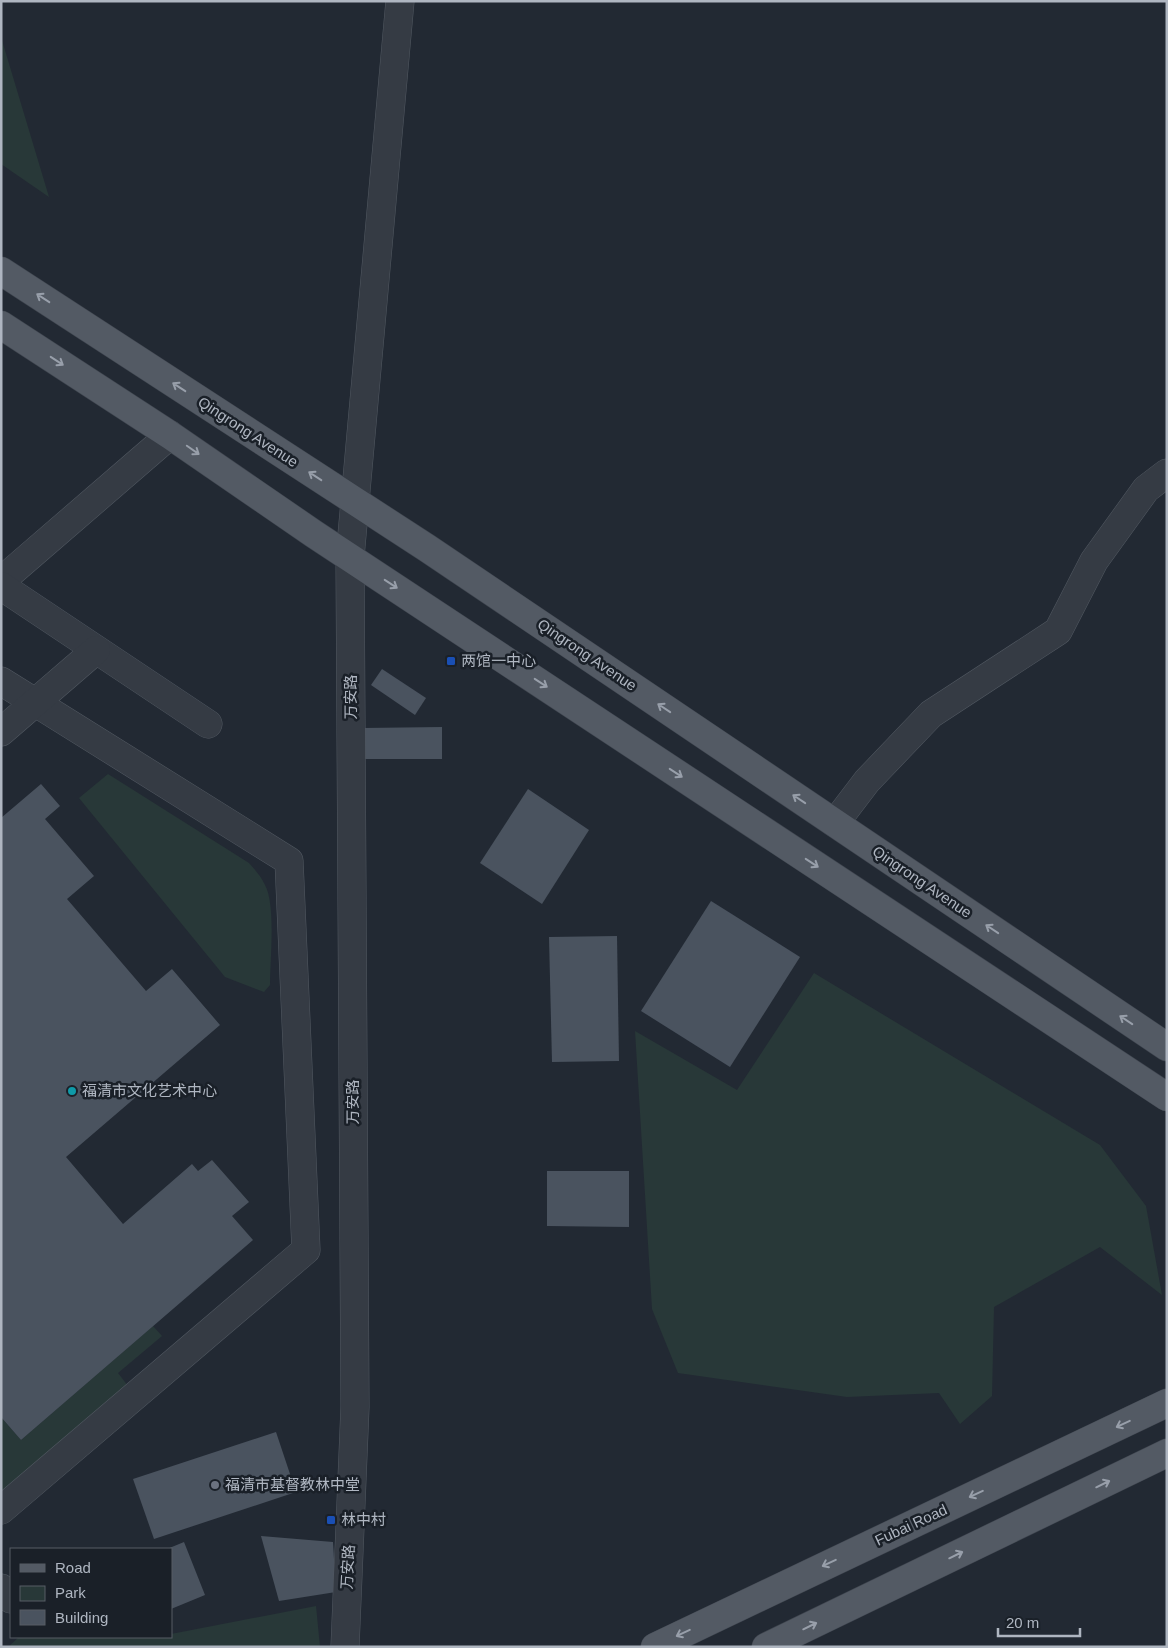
<svg xmlns="http://www.w3.org/2000/svg" width="1168" height="1648" viewBox="0 0 1168 1648" font-family="Arial,'Noto Sans SC',sans-serif">
  <style>
    .green { fill: #283838 }
    .building { fill: #4a535f }
    .lines { fill: none; stroke-linecap: round; stroke-linejoin: round }
    .minor-casing { stroke: #525962; stroke-width: 29 }
    .major-casing { stroke: #3e444e; stroke-width: 29 }
    .minor { stroke: #353b44; stroke-width: 28 }
    .major { stroke: #535a64; stroke-width: 28 }
    .oneway { stroke: #989faa }
    .transit-dot { fill: #1a4fb4; stroke: #1a2028; stroke-width: 2 }
    .culture-dot { fill: #0f9aa8; stroke: #1a2028; stroke-width: 2 }
    .worship-dot { fill: #6b7280; stroke: #1a2028; stroke-width: 2 }
    .labels { text-anchor: middle; stroke-width: 5; stroke-linejoin: round; paint-order: stroke }
    .street-label { font-size: 15px; fill: #afb6c1; stroke: #1a2028 }
    .poi-label { font-size: 15px; fill: #afb6c1; stroke: #1a2028; text-anchor: start }
  </style>
  <rect width="100%" height="100%" fill="#222933"/>
  <!-- green -->
  <g class="green">
    <path d="M1,37L49,197L1,164Z"/>
    <path d="M108,774L249,863C255,870 261,876 265,885C276,905 270,960 270,985L264,992L225,977L79,798Z"/>
    <path d="M814,973L1100,1145L1146,1206L1162,1295L1100,1247L994,1307L992,1396L960,1424L939,1393L847,1397L678,1373L652,1309L635,1031L737,1090Z"/>
    <path d="M153,1326L162,1336L118,1373L128,1386L1,1495V1417L21,1440Z"/>
    <path d="M316,1606L320,1647H8L19,1637H171V1634Z"/>
  </g>
  <!-- building -->
  <g class="building">
    <path d="M382,669L426,698L415,715L371,685Z"/>
    <path d="M442,727V759H364L363,728Z"/>
    <path d="M41,784L60,806L45,819L94,876L67,899L146,991L172,969L220,1025L66,1157L123,1224L192,1164L198,1171L212,1160L249,1202L232,1216L253,1240L21,1440L1,1417V818Z"/>
    <path d="M528,789L589,830L542,904L480,863Z"/>
    <path d="M711,901L800,957L730,1067L641,1011Z"/>
    <path d="M617,936L619,1061L552,1062L549,937Z"/>
    <path d="M547,1171H629V1227L547,1226Z"/>
    <path d="M276,1432L296,1492L154,1539L133,1479Z"/>
    <path d="M261,1536L333,1542L336,1592L279,1601Z"/>
    <path d="M184,1542L205,1595L171,1609V1549H167Z"/>
  </g>
  <g class="lines">
    <!-- minor casing -->
    <g class="minor-casing">
      <g id="minor">
        <path d="M1,581L170,435"/>
        <path d="M1,586L208,724"/>
        <path d="M1,681L289,861L306,1250L1,1510"/>
        <path d="M1,732L96,650"/>
        <path d="M835,823L867,781L931,714L1058,631L1094,561L1146,489L1167,473"/>
        <path d="M1,1588L11,1599"/>
        <path d="M345,1647L355,1407L350,557L400,1"/>
      </g>
    </g>
    <!-- major casing -->
    <g class="major-casing">
      <g id="major">
        <path d="M1,271L427,548L1167,1047"/>
        <path d="M1,325L170,435L314,534L1167,1097"/>
        <path d="M655,1647L1167,1403"/>
        <path d="M766,1647L1167,1453"/>
      </g>
    </g>
    <!-- minor -->
    <use href="#minor" class="minor"/>
    <!-- major -->
    <use href="#major" class="major"/>
  </g>
  <!-- one-way arrows -->
  <defs><path id="oneway-shaft" d="M-6 0H5M1.5-3L5.5 0L1.5 3" fill="none" stroke-width="1.6" stroke-linecap="round" stroke-linejoin="round" transform="scale(1.25)"/></defs>
  <g class="oneway">
    <use href="#oneway-shaft" transform="translate(43 298) rotate(-147)"/>
    <use href="#oneway-shaft" transform="translate(57 361) rotate(33)"/>
    <use href="#oneway-shaft" transform="translate(179 387) rotate(-147)"/>
    <use href="#oneway-shaft" transform="translate(193 450) rotate(35)"/>
    <use href="#oneway-shaft" transform="translate(315 476) rotate(-147)"/>
    <use href="#oneway-shaft" transform="translate(391 584) rotate(33)"/>
    <use href="#oneway-shaft" transform="translate(541 683) rotate(33)"/>
    <use href="#oneway-shaft" transform="translate(664 708) rotate(-146)"/>
    <use href="#oneway-shaft" transform="translate(676 773) rotate(33)"/>
    <use href="#oneway-shaft" transform="translate(799 799) rotate(-146)"/>
    <use href="#oneway-shaft" transform="translate(812 863) rotate(33)"/>
    <use href="#oneway-shaft" transform="translate(992 929) rotate(-146)"/>
    <use href="#oneway-shaft" transform="translate(1126 1020) rotate(-146)"/>
    <use href="#oneway-shaft" transform="translate(1123 1424) rotate(155)"/>
    <use href="#oneway-shaft" transform="translate(1103 1484) rotate(-26)"/>
    <use href="#oneway-shaft" transform="translate(976 1494) rotate(155)"/>
    <use href="#oneway-shaft" transform="translate(956 1555) rotate(-26)"/>
    <use href="#oneway-shaft" transform="translate(829 1563) rotate(155)"/>
    <use href="#oneway-shaft" transform="translate(810 1626) rotate(-26)"/>
    <use href="#oneway-shaft" transform="translate(683 1633) rotate(155)"/>
  </g>
  <!-- markers -->
  <g class="transit-dot">
    <rect x="446" y="656" width="10" height="10" rx="2.5"/>
    <rect x="326" y="1515" width="10" height="10" rx="2.5"/>
  </g>
  <circle class="culture-dot" cx="72" cy="1091" r="5"/>
  <circle class="worship-dot" cx="215" cy="1485" r="5"/>
  <g class="labels">
    <!-- street labels -->
    <g class="street-label">
      <text transform="translate(248 432) rotate(33)" y="5">Qingrong Avenue</text>
      <text transform="translate(587 655) rotate(34)" y="5">Qingrong Avenue</text>
      <text transform="translate(351 697) rotate(-90)" y="5">万安路</text>
      <text transform="translate(922 882) rotate(34)" y="5">Qingrong Avenue</text>
      <text transform="translate(353 1102) rotate(-90)" y="5">万安路</text>
      <text transform="translate(911 1525) rotate(-25)" y="5">Fubai Road</text>
      <text transform="translate(348 1567) rotate(-87)" y="5">万安路</text>
    </g>
    <!-- poi labels -->
    <g class="poi-label">
      <text x="461" y="666">两馆一中心</text>
      <text x="82" y="1096">福清市文化艺术中心</text>
      <text x="225" y="1490">福清市基督教林中堂</text>
      <text x="341" y="1525">林中村</text>
    </g>
  </g>
  <!-- border -->
  <rect width="1168" height="1648" fill="none" stroke="#afb6c1" stroke-width="5"/>
  <!-- legend -->
  <rect x="10" y="1548" width="162" height="90" fill="#1a2028" stroke="#565c65"/>
  <rect x="20" y="1564" width="25" height="8" fill="#535a64" stroke="#565c65"/>
  <text x="55" y="1573" font-size="15" fill="#afb6c1">Road</text>
  <rect x="20" y="1586" width="25" height="15" fill="#283838" stroke="#565c65"/>
  <text x="55" y="1598" font-size="15" fill="#afb6c1">Park</text>
  <rect x="20" y="1610" width="25" height="15" fill="#4a535f" stroke="#565c65"/>
  <text x="55" y="1623" font-size="15" fill="#afb6c1">Building</text>
  <!-- scale -->
  <path d="M998 1628v8h82v-8" fill="none" stroke="#afb6c1" stroke-width="2.5"/>
  <text x="1006" y="1628" font-size="15" fill="#afb6c1" stroke="#1a2028" stroke-width="4" paint-order="stroke">20 m</text>
</svg>
